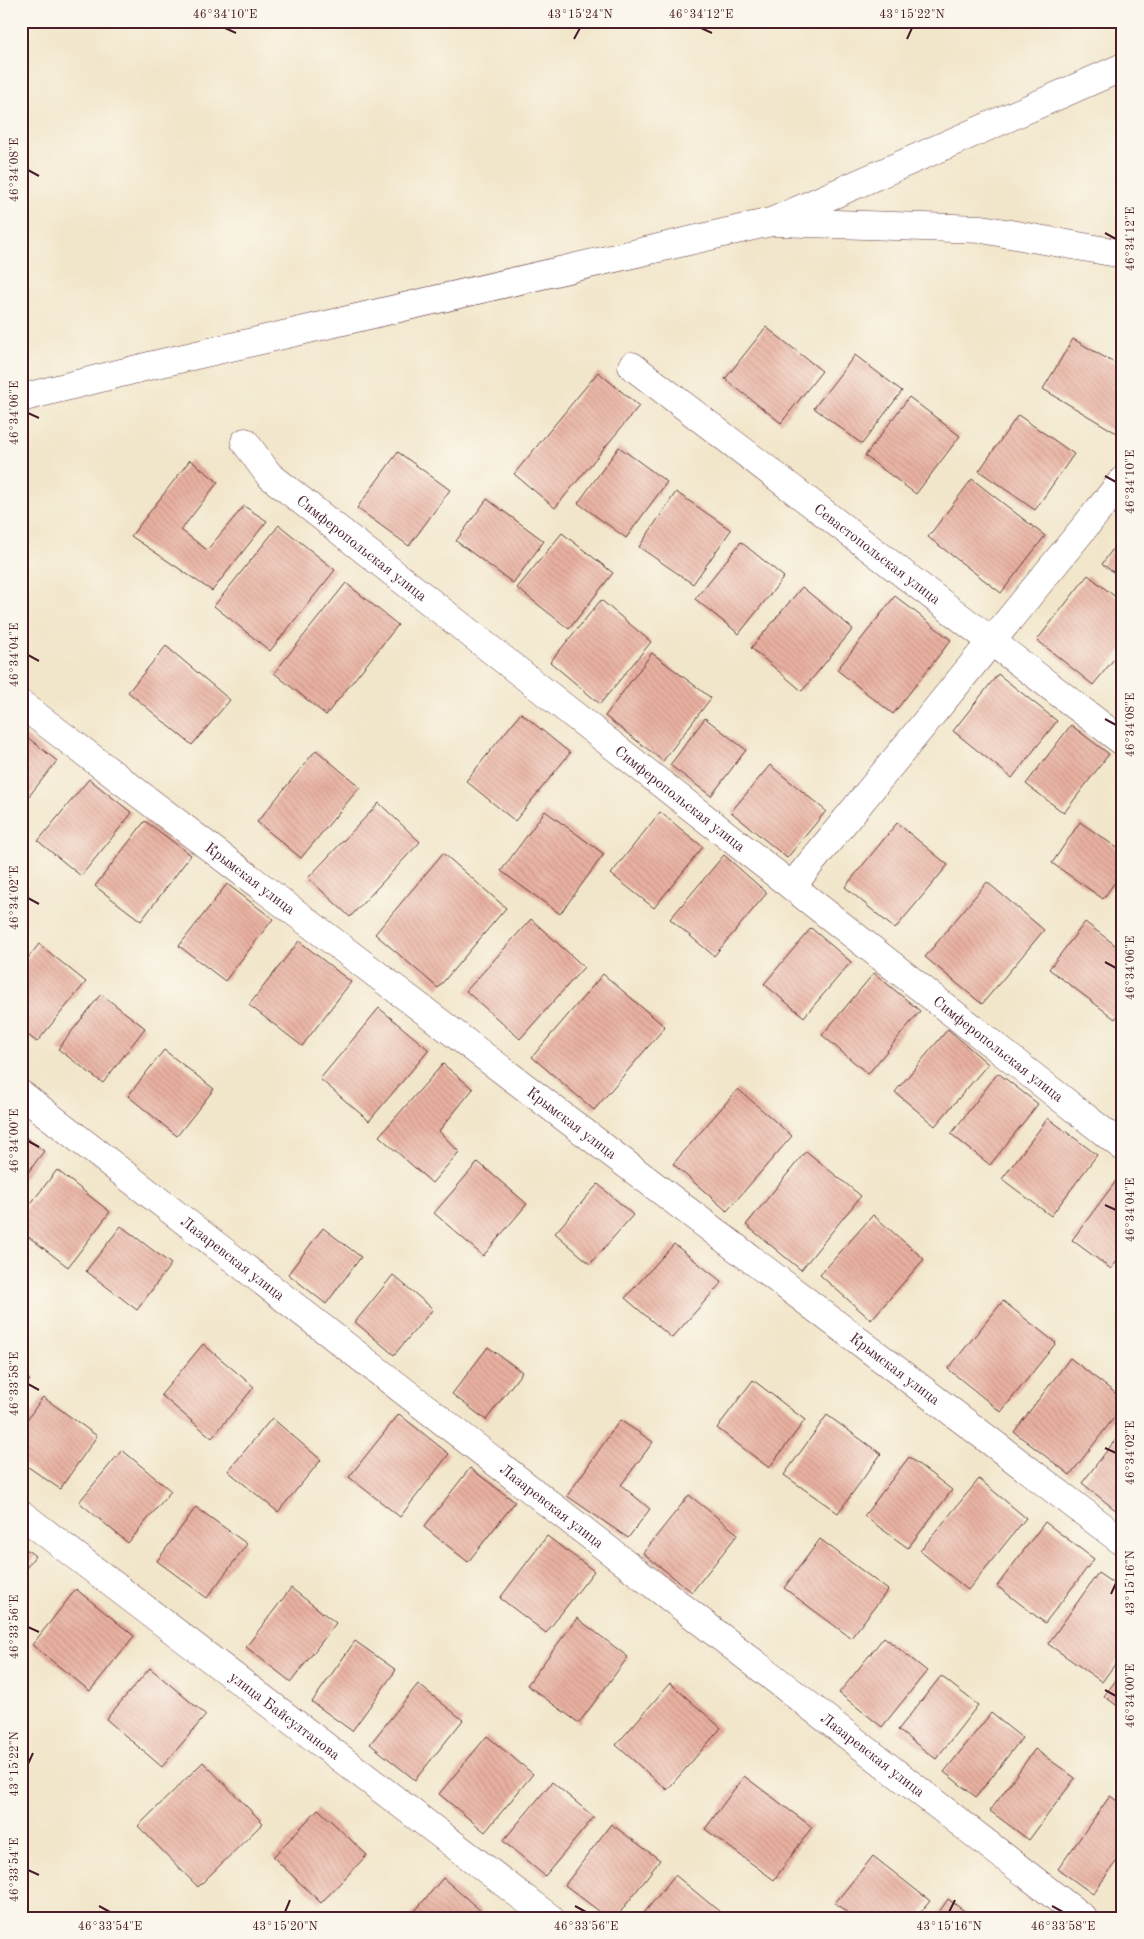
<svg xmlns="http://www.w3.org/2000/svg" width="1144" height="1939" viewBox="0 0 1144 1939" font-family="'Old Standard TT',serif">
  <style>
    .building { fill: url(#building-back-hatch) }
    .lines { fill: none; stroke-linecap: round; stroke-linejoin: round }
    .street-casing { stroke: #633d43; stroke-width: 29 }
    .primary-casing { stroke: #633d43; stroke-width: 29 }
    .street { stroke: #fff; stroke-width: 28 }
    .primary { stroke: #fff; stroke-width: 28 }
    .ticks { fill: none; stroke: #4a1f2b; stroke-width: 2 }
    .labels { text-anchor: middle; stroke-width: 4.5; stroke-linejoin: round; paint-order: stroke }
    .street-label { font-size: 15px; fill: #4a1f2b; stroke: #fbf7ec }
    .neatline { fill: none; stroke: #4a1f2b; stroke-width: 2 }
    .ticks-label { font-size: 12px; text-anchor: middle; fill: #4a1f2b }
  </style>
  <defs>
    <pattern id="building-back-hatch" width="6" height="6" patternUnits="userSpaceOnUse" patternTransform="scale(1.25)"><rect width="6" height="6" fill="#e8b0a0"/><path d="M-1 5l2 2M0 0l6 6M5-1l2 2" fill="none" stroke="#c8978a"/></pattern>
  </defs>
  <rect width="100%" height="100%" fill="#fbf7ec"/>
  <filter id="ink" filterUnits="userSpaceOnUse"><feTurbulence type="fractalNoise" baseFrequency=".02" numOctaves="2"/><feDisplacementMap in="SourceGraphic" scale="10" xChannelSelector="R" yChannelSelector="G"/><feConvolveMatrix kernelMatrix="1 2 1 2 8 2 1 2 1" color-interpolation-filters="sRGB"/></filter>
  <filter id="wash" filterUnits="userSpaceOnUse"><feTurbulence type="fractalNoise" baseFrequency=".0096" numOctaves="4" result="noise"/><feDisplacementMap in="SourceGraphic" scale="20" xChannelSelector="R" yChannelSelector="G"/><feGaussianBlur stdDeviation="1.12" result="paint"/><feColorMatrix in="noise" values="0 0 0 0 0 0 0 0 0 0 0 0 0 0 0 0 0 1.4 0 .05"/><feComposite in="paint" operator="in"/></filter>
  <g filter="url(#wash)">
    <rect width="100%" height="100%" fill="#f2e6ca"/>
    <g id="blocks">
      <!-- building -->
      <g class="building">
        <path d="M766,327L822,371L781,423L725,379Z"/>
        <path d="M1073,339L1123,368V437L1043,389Z"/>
        <path d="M855,355L902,391L862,444L814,408Z"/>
        <path d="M598,372L639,406L555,508L514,474Z"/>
        <path d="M909,397L960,436L916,494L865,456Z"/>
        <path d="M1018,415L1074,454L1035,510L979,471Z"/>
        <path d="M619,447L667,482L626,538L578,503Z"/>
        <path d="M398,452L450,490L409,546L357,508Z"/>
        <path d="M190,460L218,482L181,530L207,550L244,506L267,521L212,591L131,536Z"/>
        <path d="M972,479L1045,536L1001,593L928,537Z"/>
        <path d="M676,492L731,530L693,584L639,547Z"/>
        <path d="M487,499L544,541L513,583L456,541Z"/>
        <path d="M279,525L335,570L270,651L214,606Z"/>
        <path d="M562,533L613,573L569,629L517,588Z"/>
        <path d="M1123,535V579L1102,564Z"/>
        <path d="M741,542L784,577L739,634L695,599Z"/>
        <path d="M1088,575L1123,603V648L1093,685L1037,640Z"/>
        <path d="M346,583L398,625L326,715L274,673Z"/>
        <path d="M802,587L853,629L802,691L751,648Z"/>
        <path d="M895,596L951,640L893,714L837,670Z"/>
        <path d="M601,600L651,642L600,704L550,662Z"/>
        <path d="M166,646L230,700L192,745L128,692Z"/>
        <path d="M652,653L711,698L663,761L605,716Z"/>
        <path d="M998,674L1057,721L1012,778L953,731Z"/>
        <path d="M521,713L570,753L515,821L466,781Z"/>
        <path d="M705,718L746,750L711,796L670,765Z"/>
        <path d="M1071,725L1109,754L1064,813L1026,784Z"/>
        <path d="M21,732L57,761L21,806Z"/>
        <path d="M316,750L360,787L301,858L257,822Z"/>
        <path d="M770,765L826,811L787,858L731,812Z"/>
        <path d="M89,779L132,813L81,876L38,841Z"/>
        <path d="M379,803L420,842L350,917L308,878Z"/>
        <path d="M545,811L604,854L560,914L501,871Z"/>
        <path d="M660,812L703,847L654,908L611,874Z"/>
        <path d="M145,821L191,855L141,921L95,886Z"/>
        <path d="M1080,822L1123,852V871L1103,899L1052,863Z"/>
        <path d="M897,823L948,865L895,929L845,887Z"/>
        <path d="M443,853L506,908L438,988L375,934Z"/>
        <path d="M724,855L767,893L714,956L670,919Z"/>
        <path d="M987,882L1044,930L982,1004L925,957Z"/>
        <path d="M227,884L273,919L225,981L179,946Z"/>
        <path d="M531,919L584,967L520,1039L466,991Z"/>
        <path d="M1085,922L1123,951V1009L1115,1019L1049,969Z"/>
        <path d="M811,928L851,962L804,1017L764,984Z"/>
        <path d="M299,941L351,982L302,1046L249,1005Z"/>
        <path d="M39,944L86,982L37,1042L21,1030V967Z"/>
        <path d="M874,973L920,1011L868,1074L822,1035Z"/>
        <path d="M603,974L665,1027L594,1110L532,1057Z"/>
        <path d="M101,994L145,1028L103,1083L58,1049Z"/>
        <path d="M379,1008L429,1050L369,1121L320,1079Z"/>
        <path d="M948,1029L988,1064L935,1126L895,1092Z"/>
        <path d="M164,1050L214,1089L177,1136L128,1096Z"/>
        <path d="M443,1064L473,1089L439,1131L459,1152L432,1183L379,1136Z"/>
        <path d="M998,1073L1038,1104L990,1165L951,1134Z"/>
        <path d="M738,1089L792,1136L727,1211L673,1164Z"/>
        <path d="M1048,1118L1097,1155L1051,1216L1002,1179Z"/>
        <path d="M21,1134L44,1151L21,1182Z"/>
        <path d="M806,1151L861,1196L801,1270L746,1225Z"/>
        <path d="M478,1162L527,1204L483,1256L434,1213Z"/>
        <path d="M57,1170L110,1212L68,1267L21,1231V1216Z"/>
        <path d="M1119,1177L1123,1180V1253L1111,1269L1072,1240Z"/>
        <path d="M598,1184L633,1215L590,1264L555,1233Z"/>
        <path d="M873,1215L924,1259L871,1320L820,1275Z"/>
        <path d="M121,1226L171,1264L137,1310L86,1271Z"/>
        <path d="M323,1228L361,1257L326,1304L288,1274Z"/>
        <path d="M674,1244L722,1282L672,1338L625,1298Z"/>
        <path d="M393,1275L433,1309L394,1355L355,1322Z"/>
        <path d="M1003,1301L1056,1343L1001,1412L948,1369Z"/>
        <path d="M203,1344L254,1387L212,1438L161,1395Z"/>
        <path d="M488,1347L522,1372L486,1420L452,1394Z"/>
        <path d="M1070,1358L1123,1399V1406L1070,1475L1014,1432Z"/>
        <path d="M21,1373L30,1380L21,1392Z"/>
        <path d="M753,1380L805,1420L769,1468L717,1428Z"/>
        <path d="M43,1397L97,1436L60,1489L21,1462V1428Z"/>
        <path d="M399,1414L449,1454L400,1517L349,1477Z"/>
        <path d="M827,1415L881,1454L838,1513L784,1475Z"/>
        <path d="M272,1418L321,1460L278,1512L228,1471Z"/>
        <path d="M620,1420L653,1442L621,1485L650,1509L628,1538L567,1496Z"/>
        <path d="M1123,1430V1506L1118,1512L1082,1483Z"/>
        <path d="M122,1450L171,1491L128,1543L79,1502Z"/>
        <path d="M909,1457L952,1490L908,1548L864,1516Z"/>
        <path d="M470,1468L515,1502L468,1562L424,1527Z"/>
        <path d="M979,1479L1026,1518L968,1590L920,1551Z"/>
        <path d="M689,1495L738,1534L692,1592L643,1553Z"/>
        <path d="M196,1507L247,1544L207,1598L157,1561Z"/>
        <path d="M1045,1522L1094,1559L1045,1623L997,1586Z"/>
        <path d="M547,1536L594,1571L546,1633L500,1598Z"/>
        <path d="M820,1539L888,1590L851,1638L784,1588Z"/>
        <path d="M21,1545L35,1556L21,1575Z"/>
        <path d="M1098,1573L1123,1590V1653L1102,1682L1048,1644Z"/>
        <path d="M291,1588L336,1623L291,1682L246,1647Z"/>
        <path d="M76,1589L134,1636L90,1691L32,1645Z"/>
        <path d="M577,1618L628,1657L579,1723L527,1685Z"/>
        <path d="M884,1637L927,1671L882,1727L839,1693Z"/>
        <path d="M355,1641L396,1670L352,1731L312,1702Z"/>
        <path d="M150,1668L206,1715L162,1767L106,1719Z"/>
        <path d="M1123,1671V1710L1104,1696Z"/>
        <path d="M941,1676L978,1705L936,1759L898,1730Z"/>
        <path d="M670,1683L721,1728L667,1790L616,1745Z"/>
        <path d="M418,1684L463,1720L415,1780L370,1744Z"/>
        <path d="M991,1713L1022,1738L976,1797L944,1772Z"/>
        <path d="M487,1736L533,1774L485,1832L439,1794Z"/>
        <path d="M1035,1749L1075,1778L1029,1840L990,1811Z"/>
        <path d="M203,1762L263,1823L198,1887L138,1826Z"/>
        <path d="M744,1776L812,1827L774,1880L705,1829Z"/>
        <path d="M552,1782L594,1817L545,1876L503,1841Z"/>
        <path d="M1110,1796L1123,1805V1852L1093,1894L1058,1869Z"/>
        <path d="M318,1809L367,1855L321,1903L273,1857Z"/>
        <path d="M611,1824L660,1860L616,1918H608L565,1885Z"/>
        <path d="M873,1856L930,1901L916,1918H854L835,1903Z"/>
        <path d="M675,1875L720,1912L715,1918H640Z"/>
        <path d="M443,1878L489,1918H409Z"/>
        <path d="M948,1899L974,1918H935Z"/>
      </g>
    </g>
  </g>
  <g filter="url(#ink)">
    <use href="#blocks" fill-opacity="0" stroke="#633d43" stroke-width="1"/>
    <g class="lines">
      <!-- street casing -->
      <g class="street-casing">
        <g id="street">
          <path id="s1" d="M632,366L1123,742"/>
          <path id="s2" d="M245,442L269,475L1123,1147"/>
          <path id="s3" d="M21,704L1123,1542"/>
          <path d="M792,886L1123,480"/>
          <path id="s4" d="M21,1094L1083,1918"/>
          <path id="s5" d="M21,1514L550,1918"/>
        </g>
      </g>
      <!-- primary casing -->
      <g class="primary-casing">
        <g id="primary">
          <path d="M777,222L982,229L1123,254"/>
          <path d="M21,398L153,365L771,222L1123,67"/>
        </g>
      </g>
      <!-- street -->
      <use href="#street" class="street"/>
      <!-- primary -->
      <use href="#primary" class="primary"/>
    </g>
  </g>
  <!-- ticks -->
  <path class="ticks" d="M225,28L236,33M701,28L712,33M574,39L580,28M907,39L912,28M28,170L39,176M1105,233L1116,239M28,413L39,418M1105,476L1116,482M28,655L39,661M1105,719L1116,725M28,898L39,904M1105,962L1116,968M28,1141L39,1147M1105,1205L1116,1210M28,1384L39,1390M1105,1448L1116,1453M1111,1594L1116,1583M28,1627L39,1632M1105,1690L1116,1696M28,1764L33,1753M28,1870L39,1875M99,1906L110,1912M575,1906L586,1912M1052,1906L1063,1912M285,1912L290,1900M949,1912L955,1900"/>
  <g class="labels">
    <!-- street labels -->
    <g class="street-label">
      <text dy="5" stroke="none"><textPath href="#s2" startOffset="159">Симферопольская улица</textPath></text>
      <text dy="5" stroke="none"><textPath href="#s1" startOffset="309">Севастопольская улица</textPath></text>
      <text dy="5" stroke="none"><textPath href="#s2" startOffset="564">Симферопольская улица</textPath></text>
      <text dy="5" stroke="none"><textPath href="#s3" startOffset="288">Крымская улица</textPath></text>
      <text dy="5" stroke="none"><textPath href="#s2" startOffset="969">Симферопольская улица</textPath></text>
      <text dy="5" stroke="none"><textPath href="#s3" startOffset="692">Крымская улица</textPath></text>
      <text dy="5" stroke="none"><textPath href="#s4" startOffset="268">Лазаревская улица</textPath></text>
      <text dy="5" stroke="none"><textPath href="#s3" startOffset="1098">Крымская улица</textPath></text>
      <text dy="5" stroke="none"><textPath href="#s4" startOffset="672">Лазаревская улица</textPath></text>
      <text dy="5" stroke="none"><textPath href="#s5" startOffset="332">улица Байсултанова</textPath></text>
      <text dy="5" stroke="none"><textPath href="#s4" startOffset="1078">Лазаревская улица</textPath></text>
    </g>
  </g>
  <!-- margin -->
  <rect width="1144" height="1939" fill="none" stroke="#fbf7ec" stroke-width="55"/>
  <rect x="28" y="28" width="1088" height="1884" class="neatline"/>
  <g class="ticks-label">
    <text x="225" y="18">46°34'10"E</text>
    <text x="580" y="18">43°15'24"N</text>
    <text x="701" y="18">46°34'12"E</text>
    <text x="912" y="18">43°15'22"N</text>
    <text transform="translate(14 170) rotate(-90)" y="4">46°34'08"E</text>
    <text transform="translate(1130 239) rotate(-90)" y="4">46°34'12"E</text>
    <text transform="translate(14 413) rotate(-90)" y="4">46°34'06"E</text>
    <text transform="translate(1130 482) rotate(-90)" y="4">46°34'10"E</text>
    <text transform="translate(14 655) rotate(-90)" y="4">46°34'04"E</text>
    <text transform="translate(1130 725) rotate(-90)" y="4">46°34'08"E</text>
    <text transform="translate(14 898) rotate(-90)" y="4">46°34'02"E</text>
    <text transform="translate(1130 968) rotate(-90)" y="4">46°34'06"E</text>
    <text transform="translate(14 1141) rotate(-90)" y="4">46°34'00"E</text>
    <text transform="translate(1130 1210) rotate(-90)" y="4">46°34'04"E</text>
    <text transform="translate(14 1384) rotate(-90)" y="4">46°33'58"E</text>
    <text transform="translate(1130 1453) rotate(-90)" y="4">46°34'02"E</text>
    <text transform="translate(1130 1583) rotate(-90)" y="4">43°15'16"N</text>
    <text transform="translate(14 1627) rotate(-90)" y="4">46°33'56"E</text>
    <text transform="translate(1130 1696) rotate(-90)" y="4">46°34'00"E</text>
    <text transform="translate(14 1764) rotate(-90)" y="4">43°15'22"N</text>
    <text transform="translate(14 1870) rotate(-90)" y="4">46°33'54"E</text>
    <text x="110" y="1930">46°33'54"E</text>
    <text x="285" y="1930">43°15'20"N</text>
    <text x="586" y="1930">46°33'56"E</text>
    <text x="949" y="1930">43°15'16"N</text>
    <text x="1063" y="1930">46°33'58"E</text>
  </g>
</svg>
